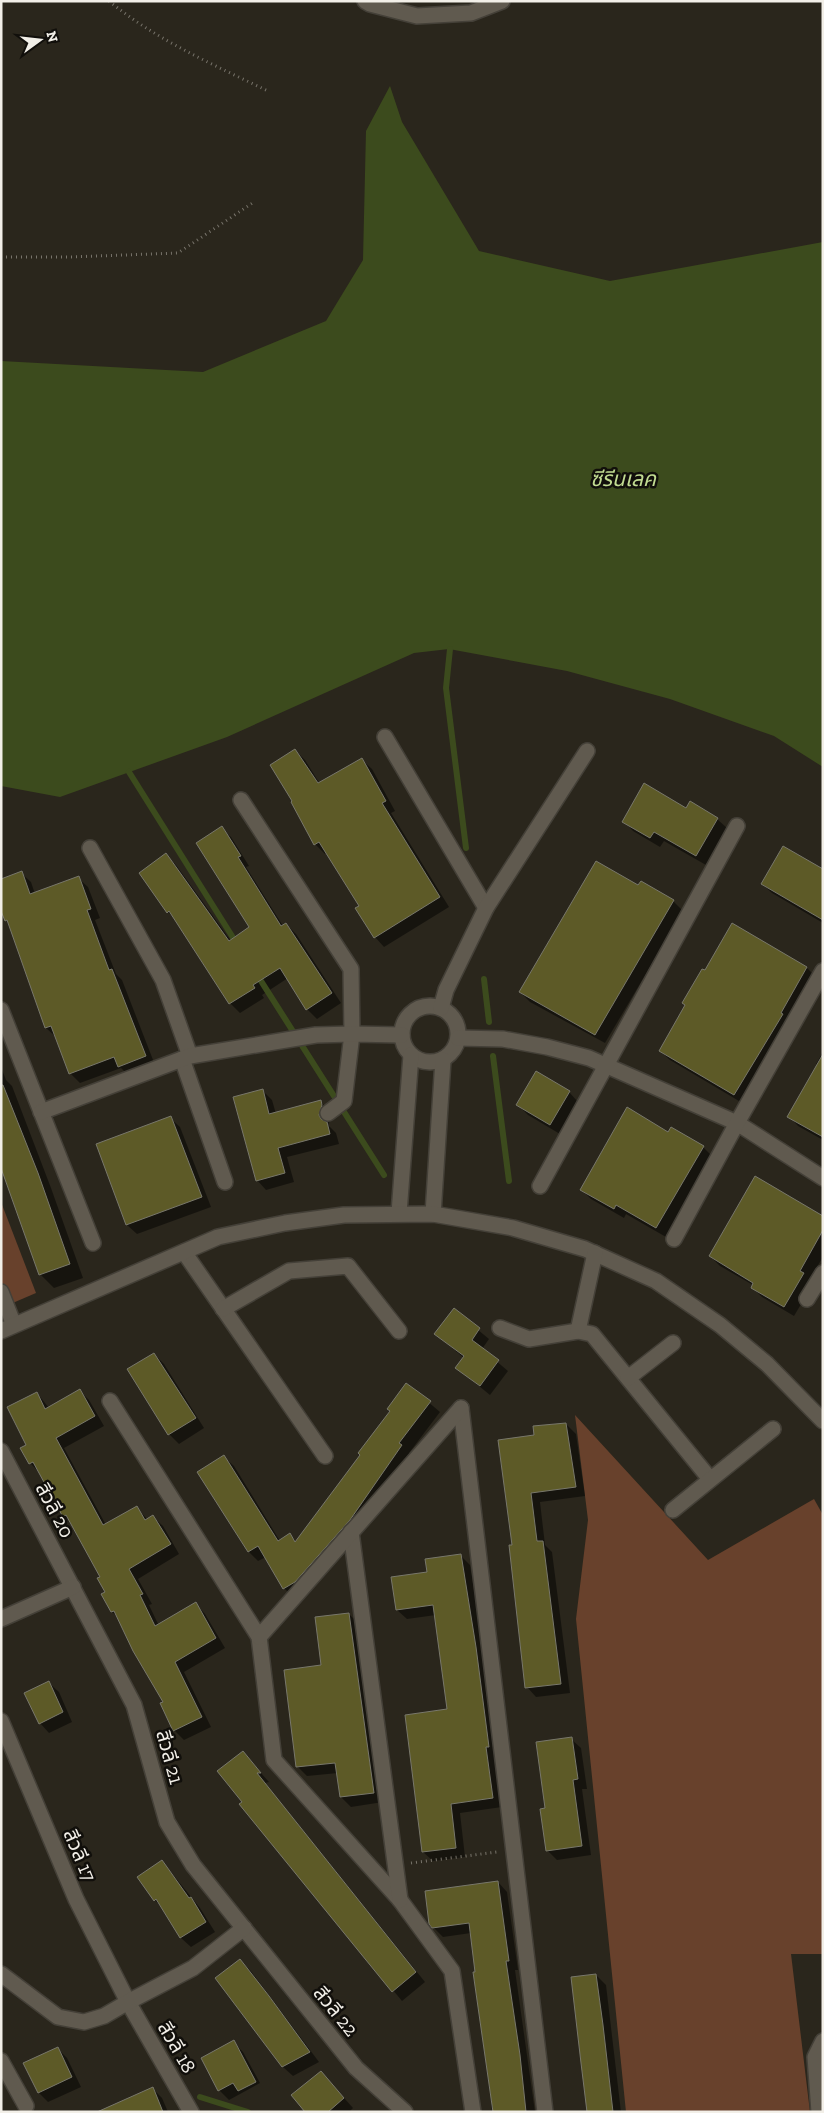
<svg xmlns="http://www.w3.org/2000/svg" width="824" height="2113" viewBox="0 0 824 2113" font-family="'Zilla Slab','Noto Sans Thai',serif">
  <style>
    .green { fill: #68412c }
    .water { fill: #3c4b1d }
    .shadow { fill: #0007 }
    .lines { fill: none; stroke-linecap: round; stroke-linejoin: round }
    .stream { stroke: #3c4b1d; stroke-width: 6 }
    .building { fill: #5d5a27; stroke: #78776b }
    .minor-casing { stroke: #444038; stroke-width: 18 }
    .path { stroke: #78746b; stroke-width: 3; stroke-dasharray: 1 4; stroke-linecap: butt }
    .minor { stroke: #605a4f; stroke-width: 15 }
    .labels { text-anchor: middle; stroke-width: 5; stroke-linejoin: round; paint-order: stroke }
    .street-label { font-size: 20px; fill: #f2efe8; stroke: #110f0b }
    .water-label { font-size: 21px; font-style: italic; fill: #c1db91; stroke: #110f0b }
  </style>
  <rect width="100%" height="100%" fill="#2a261c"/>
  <!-- green -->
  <g class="green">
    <path d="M1,1202L36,1293L1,1308Z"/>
    <path d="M575,1415L708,1560L814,1499L823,1515V1954H791L810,2112H626L576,1619L588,1520Z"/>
  </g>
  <!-- water -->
  <path class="water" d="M390,86L402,122L479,251L610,281L823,242V767L774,736L670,699L567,671L449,649L414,653L227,737L60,797L1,786V361L203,372L326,321L363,260L366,131Z"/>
  <!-- shadow -->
  <g class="shadow">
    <path d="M295,750L305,760L320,784L362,760L372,769L395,811L391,813L449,907L384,947L375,937L361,906L327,852L325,854L315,844Z"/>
    <path d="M687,809L717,819L727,828L706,865L664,841L660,847L633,831L624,821Z"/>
    <path d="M221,828L231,837L249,866L246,867L283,926L286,924L296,934L341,1003L317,1019L307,1009L288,978L262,995L264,998L240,1013L230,1003L177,920L168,912L141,873L166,855L176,865L231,941L251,927Z"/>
    <path d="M823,870V923L772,893L762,884Z"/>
    <path d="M21,873L31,882L35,894L78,878L88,887L100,918L95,920L116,974L122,980L155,1065L129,1076L121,1068L80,1083L70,1073L56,1037L46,1028L10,924L6,920Z"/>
    <path d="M638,887L673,901L683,911L605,1043L530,1002L520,992Z"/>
    <path d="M807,968L816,977L744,1104L670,1060L660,1051Z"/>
    <path d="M823,1052V1140L798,1126L789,1116L818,1066L816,1064Z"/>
    <path d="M1,1067L6,1080L12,1086L51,1188L83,1278L54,1288L40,1274L1,1164Z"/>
    <path d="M262,1090L272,1100L276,1114L321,1102L330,1111L332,1116L328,1125L336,1133L339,1144L287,1157L294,1182L266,1190L257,1180Z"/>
    <path d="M569,1092L578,1102L560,1134L528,1115L518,1105Z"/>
    <path d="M170,1118L180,1127L211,1207L137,1234L127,1225L98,1145Z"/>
    <path d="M671,1128L703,1147L713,1157L666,1237L626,1214L624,1218L591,1199L582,1190L668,1133Z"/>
    <path d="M823,1217V1257L809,1280L813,1284L794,1316L762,1297L752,1287L753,1285L720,1266L710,1256Z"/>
    <path d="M454,1310L489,1339L482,1349L508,1371L490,1395L457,1368L464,1358L436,1334Z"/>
    <path d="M154,1354L164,1364L204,1428L179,1444L169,1434Z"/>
    <path d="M407,1384L440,1412L409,1453L411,1456L294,1598L284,1588L266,1557L258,1561L249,1552L224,1457L234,1466L280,1541L290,1535L297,1542L361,1455Z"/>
    <path d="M79,1390L89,1400L104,1426L64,1448L106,1525L136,1507L148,1520L153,1517L163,1526L179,1554L138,1579L152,1604L149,1605L159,1626L196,1604L205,1614L225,1648L184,1672L211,1727L184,1740L174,1730L165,1702L119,1618L112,1612L102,1595L107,1592L102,1577L73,1524L64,1516L40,1473L30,1463L28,1445L37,1393L49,1408Z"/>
    <path d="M566,1424L576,1434L585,1496L540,1502L545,1545L552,1552L570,1693L536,1697L527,1687L513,1546L535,1436Z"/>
    <path d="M461,1556L470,1565L485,1658L502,1807L460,1813L465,1857L433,1861L423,1852L448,1710L436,1615L407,1619L397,1610L428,1573Z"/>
    <path d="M349,1614L359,1624L383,1802L351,1807L341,1797L338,1773L307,1776L297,1766L323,1666Z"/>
    <path d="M49,1683L59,1692L72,1722L49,1733L40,1723Z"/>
    <path d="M571,1739L581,1748L587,1789H582L591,1855L557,1860L547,1850V1809Z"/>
    <path d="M242,1752L269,1782L265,1783L425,1982L402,2001L320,1902L244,1802Z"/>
    <path d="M162,1861L200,1908L215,1932L191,1947L181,1938L164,1910L155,1900Z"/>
    <path d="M498,1882L507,1892L518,1970H515L535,2112H492L491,2102H493L471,1933L443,1937L433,1927Z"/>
    <path d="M240,1961L250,1970L319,2062L293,2076L283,2067L217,1979Z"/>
    <path d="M596,1975L606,1985L621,2112H588Z"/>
    <path d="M233,2042L243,2052L260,2083L229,2100L219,2090Z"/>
    <path d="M57,2048L67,2058L81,2087L48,2102L39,2093Z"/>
    <path d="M321,2072L353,2108L349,2112H307Z"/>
    <path d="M153,2089L162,2098L168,2112H120Z"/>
  </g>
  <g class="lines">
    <!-- stream -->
    <g class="stream">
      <path d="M450,649L446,688L466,848"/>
      <path d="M129,772L237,944"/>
      <path d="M256,973L384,1175"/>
      <path d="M484,979L489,1022"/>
      <path d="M493,1056L509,1181"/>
      <path d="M200,2097L248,2112"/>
    </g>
  </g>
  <!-- building -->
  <g class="building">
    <path d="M295,749L318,783L362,758L386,801L382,803L440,897L374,938L355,908L359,906L319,842L314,845L291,802L292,801L270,765Z"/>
    <path d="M644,783L686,808L690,801L718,818L696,856L654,832L650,838L622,822Z"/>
    <path d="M222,826L241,856L238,857L281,926L286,923L332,993L306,1010L280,968L253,985L255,988L229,1004L169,911L167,913L139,873L166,853L229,941L249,927L196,843Z"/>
    <path d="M783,846L823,869V920L761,884Z"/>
    <path d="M596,861L638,885L641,881L674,900L595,1035L519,992Z"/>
    <path d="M22,871L30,894L79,876L91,909L87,910L109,970L112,969L146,1056L118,1067L114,1057L69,1074L51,1026L45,1028L7,920L5,921L1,911V879Z"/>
    <path d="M732,923L807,967L781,1013L783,1014L734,1095L659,1051L685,1005L682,1003L702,969L705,970Z"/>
    <path d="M823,1054V1137L787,1117Z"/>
    <path d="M536,1071L570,1091L550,1125L516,1105Z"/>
    <path d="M1,1085H3L38,1173L70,1264L39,1275L1,1168Z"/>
    <path d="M263,1089L269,1114L321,1100L322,1105L319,1115L321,1119L327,1122L330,1134L278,1148L285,1173L256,1181L233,1097Z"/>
    <path d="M627,1107L668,1132L671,1127L704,1146L656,1228L616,1205L614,1209L580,1190Z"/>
    <path d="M171,1116L202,1197L126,1225L96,1144Z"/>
    <path d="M755,1176L823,1216V1230L800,1271L804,1273L784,1307L751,1288L753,1283L709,1256Z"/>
    <path d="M454,1308L480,1328L472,1340L499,1360L480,1386L455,1368L464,1356L434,1334Z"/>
    <path d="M154,1353L196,1418L168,1435L127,1369Z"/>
    <path d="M406,1383L431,1401L399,1443L402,1445L350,1520L295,1582L283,1589L258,1546L248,1552L197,1472L224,1455L278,1541L290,1533L295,1542L360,1455L358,1453L390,1411L387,1409Z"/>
    <path d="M80,1389L95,1416L56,1438L103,1525L137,1506L145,1520L153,1515L171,1544L129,1569L143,1594L140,1595L155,1626L196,1602L216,1638L175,1662L202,1717L173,1731L160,1703L163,1702L133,1651L114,1611L111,1612L101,1594L105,1592L97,1578L100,1577L66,1515L63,1517L33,1462L29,1464L20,1448L26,1445L7,1407L37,1392L45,1409Z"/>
    <path d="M566,1423L576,1487L531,1493L537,1541H543L561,1684L525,1688L509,1545H512L498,1440L534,1435L533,1426Z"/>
    <path d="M461,1554L476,1647L489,1747H486L493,1798L451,1804L456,1848L422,1852L405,1715L447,1709L433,1605L396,1610L391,1577L427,1572L425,1559Z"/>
    <path d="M349,1613L374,1793L340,1797L335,1763L296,1767L284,1670L321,1665L315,1617Z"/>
    <path d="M49,1681L63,1712L39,1724L24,1693Z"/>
    <path d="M572,1737L578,1779L573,1780L582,1846L546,1851L540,1809L545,1808L536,1742Z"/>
    <path d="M243,1751L261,1773H257L416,1972L392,1992L239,1804L242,1802L217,1771Z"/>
    <path d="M162,1860L189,1898L191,1897L206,1922L180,1938L156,1899L154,1901L137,1877Z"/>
    <path d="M498,1881L509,1961H506L520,2055L526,2112H493L473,1972H475L469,1923L432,1928L429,1924L425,1891Z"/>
    <path d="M240,1959L269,1996L310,2052L282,2067L215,1978Z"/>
    <path d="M596,1974L603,2025L613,2112H587L581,2063L571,1977Z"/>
    <path d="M234,2040L256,2082L238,2091L233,2083L218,2091L201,2058Z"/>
    <path d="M58,2047L72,2077L38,2093L23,2063Z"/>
    <path d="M321,2071L344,2098L328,2112H305L291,2095Z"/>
    <path d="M153,2087L163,2112H97Z"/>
  </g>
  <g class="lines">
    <!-- minor casing -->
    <g class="minor-casing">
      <g id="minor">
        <path d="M365,1L370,4L417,16L471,13L502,1"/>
        <path d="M385,737L486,908"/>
        <path d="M241,800L351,969L352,1034L344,1101L328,1113"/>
        <path d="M90,848L163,980L190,1056"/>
        <circle cx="430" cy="1034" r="28"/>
        <path d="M441,1008L446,990L486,908L587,751"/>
        <path d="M1,1010L93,1243"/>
        <path d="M458,1038L503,1039L547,1047L589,1058L737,1123L823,1178"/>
        <path d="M182,1059L225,1182"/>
        <path d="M41,1112L190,1056L316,1035L352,1034L402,1035"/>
        <path d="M540,1186L737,826"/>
        <path d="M399,1213L411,1055"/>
        <path d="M433,1214L443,1060"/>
        <path d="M674,1239L737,1123L823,971"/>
        <path d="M184,1252L325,1456"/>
        <path d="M1,1292L14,1325"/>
        <path d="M807,1299L823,1273"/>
        <path d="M223,1309L289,1271L348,1266L399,1331"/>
        <path d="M500,1328L529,1339L578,1331L592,1334L710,1479"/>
        <path d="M1,1331L218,1237L285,1223L344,1215L433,1214L513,1228L585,1249L656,1281L720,1325L767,1364L823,1421"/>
        <path d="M578,1331L595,1253"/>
        <path d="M628,1378L673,1343"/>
        <path d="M110,1401L259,1637L274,1760L400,1900L452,1971L473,2112"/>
        <path d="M461,1408L545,2112"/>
        <path d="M1,1451L134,1705L167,1822L193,1865L356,2068L405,2112"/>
        <path d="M673,1510L773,1429"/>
        <path d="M351,1532L400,1900"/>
        <path d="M1,1619L73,1587"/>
        <path d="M259,1637L461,1408"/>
        <path d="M1,1721L76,1899L128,2002L191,2112"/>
        <path d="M1,1974L58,2017L84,2022L104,2016L128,2002L193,1968L244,1928"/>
        <path d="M1,2061L26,2106"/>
        <path d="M819,2112L815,2057L823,2041"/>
      </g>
    </g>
    <!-- path -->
    <g class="path">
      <path d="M109,1C156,40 214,65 268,91"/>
      <path d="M1,257H70L178,253L254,202"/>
      <path d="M411,1863L497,1852"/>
    </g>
    <!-- minor -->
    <use href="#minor" class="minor"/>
  </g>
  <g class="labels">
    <!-- street labels -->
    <g class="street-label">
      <text transform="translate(55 1510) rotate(62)" y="7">สีวลี 20</text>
      <text transform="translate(170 1757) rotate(75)" y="7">สีวลี 21</text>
      <text transform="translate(80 1855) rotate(67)" y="7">สีวลี 17</text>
      <text transform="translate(336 2011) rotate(51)" y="7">สีวลี 22</text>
      <text transform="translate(177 2047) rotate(60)" y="7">สีวลี 18</text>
    </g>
    <!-- water labels -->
    <g class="water-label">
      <text x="623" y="486">ซีรีนเลค</text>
    </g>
  </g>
  <!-- border -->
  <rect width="824" height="2113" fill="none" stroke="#f2efe8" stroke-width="5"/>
  <!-- north arrow -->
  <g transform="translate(40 40) rotate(75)" stroke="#110f0b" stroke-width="4" paint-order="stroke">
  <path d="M0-4L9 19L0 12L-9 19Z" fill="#f2efe8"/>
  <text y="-8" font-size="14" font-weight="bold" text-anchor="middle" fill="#f2efe8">N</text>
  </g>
</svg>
